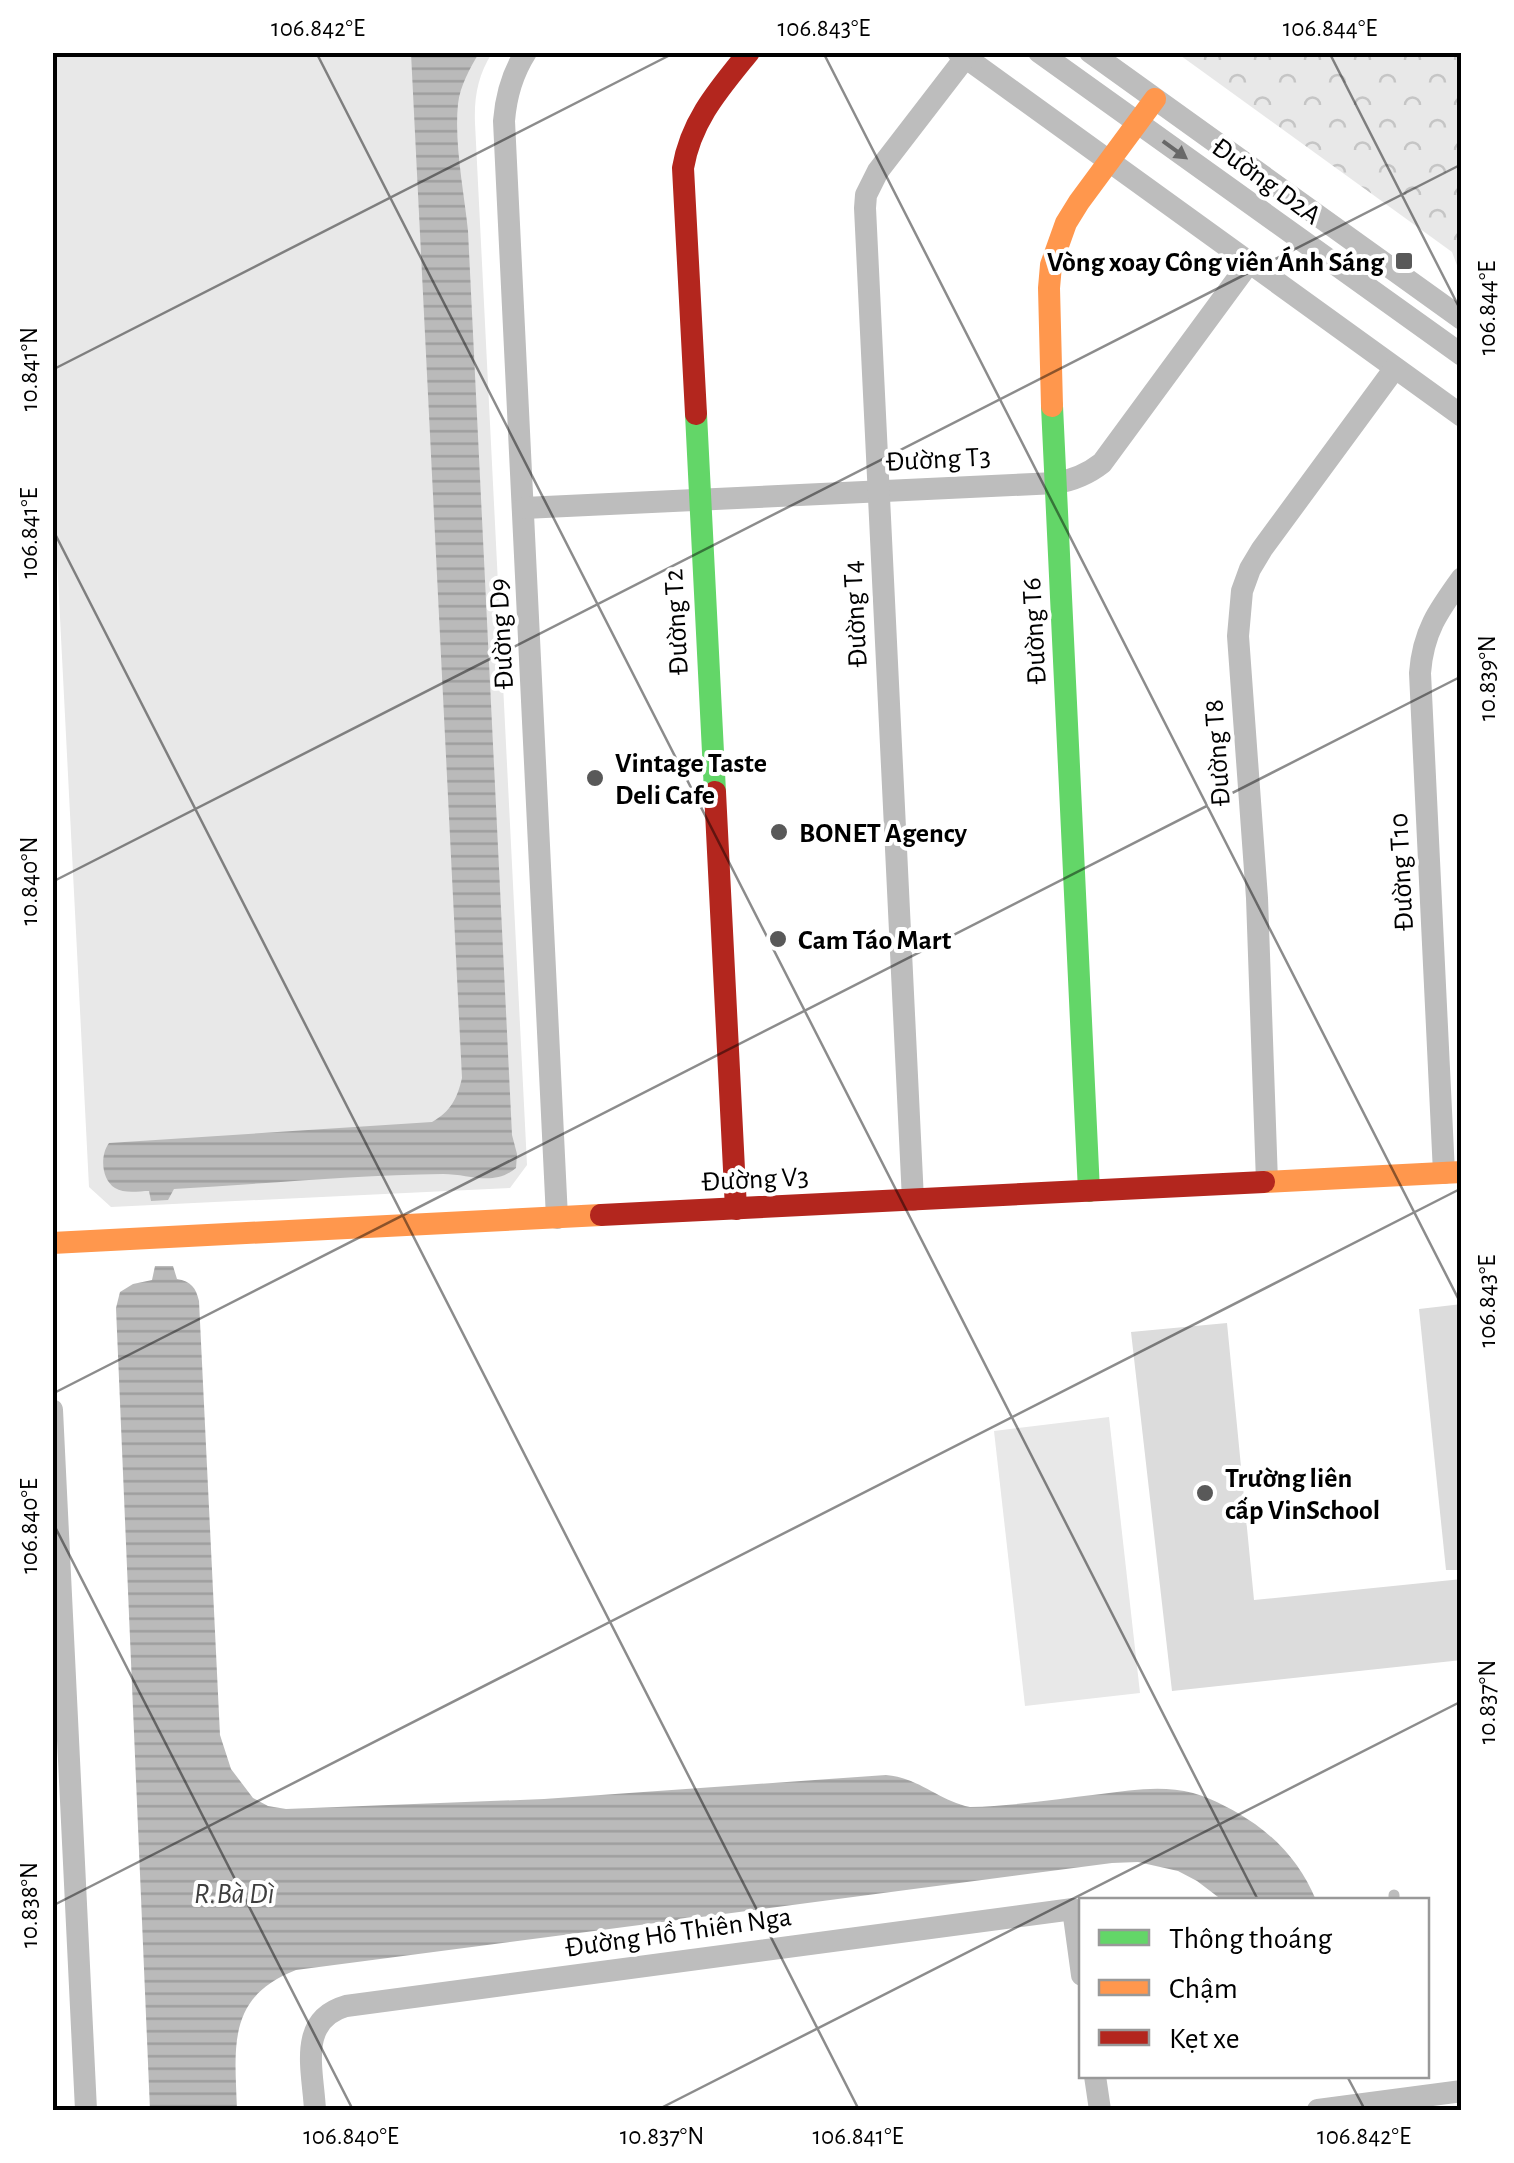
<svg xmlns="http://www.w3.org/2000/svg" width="1514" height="2163" viewBox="0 0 1514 2163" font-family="'Alegreya Sans',sans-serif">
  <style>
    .grass { fill: #e8e8e8 }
    .forest { fill: url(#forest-crowns) }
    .water { fill: url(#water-rules) }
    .building { fill: #dcdcdc }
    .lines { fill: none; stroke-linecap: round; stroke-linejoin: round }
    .lane { stroke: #bdbdbd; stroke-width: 11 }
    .street { stroke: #bdbdbd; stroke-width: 22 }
    .fast { stroke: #63d668; stroke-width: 22 }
    .slow { stroke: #ff974d; stroke-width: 22 }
    .jam { stroke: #b3261e; stroke-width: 22 }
    .oneway { fill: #686868 }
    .ticks { fill: none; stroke: #000; stroke-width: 2.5; stroke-opacity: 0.45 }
    .poi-dot { fill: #595959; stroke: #fff; stroke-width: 4 }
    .labels { text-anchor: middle; stroke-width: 8; stroke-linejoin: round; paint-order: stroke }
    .street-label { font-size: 28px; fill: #000; stroke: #fff }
    .poi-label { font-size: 28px; font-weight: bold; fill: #000; stroke: #fff; text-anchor: start }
    .water-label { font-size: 30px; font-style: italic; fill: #3e3e3e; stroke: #fff }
    .neatline { fill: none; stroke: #000; stroke-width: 4 }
    .ticks-label { font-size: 25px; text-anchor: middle; fill: #000 }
  </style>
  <defs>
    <pattern id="forest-crowns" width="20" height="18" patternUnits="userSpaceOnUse" patternTransform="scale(2.5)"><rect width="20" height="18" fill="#e8e8e8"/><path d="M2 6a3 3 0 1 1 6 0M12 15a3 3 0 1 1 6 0" fill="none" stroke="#c5c5c5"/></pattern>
    <pattern id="water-rules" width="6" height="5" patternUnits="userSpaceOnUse" patternTransform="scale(2.5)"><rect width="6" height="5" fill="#bababa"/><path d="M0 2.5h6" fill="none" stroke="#9e9e9e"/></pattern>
  </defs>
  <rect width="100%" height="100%" fill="#fff"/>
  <!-- grass -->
  <g class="grass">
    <path d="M52,53H492C478,75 474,97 475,123L527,1165L510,1188L111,1207L89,1187L53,480Z"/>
    <path d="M1109,1417L1140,1693L1025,1706L994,1431Z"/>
  </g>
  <!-- forest -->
  <path class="forest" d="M1177,53H1461V276L1452,252Z"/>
  <!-- water -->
  <g class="water">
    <path d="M411,53H479C470,68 460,86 458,104C454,144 464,191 468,231L512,1135L517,1154L516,1168C493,1187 470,1174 443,1174C353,1175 264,1184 174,1189L168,1200L151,1201L149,1191C139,1191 124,1194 115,1188C101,1179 100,1155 109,1143L432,1122C451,1111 457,1099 462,1078Z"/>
    <path d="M155,1266H173L177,1279C191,1281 196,1288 199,1301L220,1735L231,1769L253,1798L268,1806L286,1809L544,1799L886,1775C920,1778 939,1801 970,1807C1014,1806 1057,1799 1101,1794C1131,1790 1163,1785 1193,1793C1214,1799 1236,1811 1255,1824C1283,1844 1303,1869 1316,1900H1222L1197,1881L1178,1871L1138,1862L1112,1863L296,1970C226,1997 235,2048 237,2110H150L116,1308L120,1292L133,1284L152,1280Z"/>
  </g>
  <!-- building -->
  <g class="building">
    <path d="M1462,1304V1570H1446L1419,1309Z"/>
    <path d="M1227,1323L1254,1600L1462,1579V1660L1172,1691L1131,1332Z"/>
  </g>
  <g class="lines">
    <!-- lane -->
    <path class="lane" d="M1394,1895V1900"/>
    <!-- street -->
    <g class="street">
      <path d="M526,52C512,74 506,95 504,121L557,1218"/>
      <path d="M958,52L1462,416"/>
      <path d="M1039,52L1462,355"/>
      <path d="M1090,52L1462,319"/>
      <path d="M524,508L1056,483C1074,480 1088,474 1102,463L1249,263"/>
      <path d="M1444,1173L1420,673C1423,632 1438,611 1462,578"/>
      <path d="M1267,1182L1257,898L1238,636L1242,591L1250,569L1262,549L1395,368"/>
      <path d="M913,1200L865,208L866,195L878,171L965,58"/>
      <path d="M52,1410L86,2110"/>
      <path d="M1095,2076L1100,2110"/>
      <path d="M315,2110C313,2070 297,2020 346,2006L1073,1909L1082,1975"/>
      <path d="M1318,2110L1462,2091"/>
    </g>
    <!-- fast -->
    <g class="fast">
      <path d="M1052,406L1089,1191"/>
      <path d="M696,414L715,792"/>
    </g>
    <!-- slow -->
    <g class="slow">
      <path d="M1052,406L1049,288L1051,265L1066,223L1079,202L1155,99"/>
      <path d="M1264,1182L1462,1172"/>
      <path d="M52,1243L601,1215"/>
    </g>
    <!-- jam -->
    <g class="jam">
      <path d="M696,414L683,168C691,120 720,88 749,52"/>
      <path d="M715,792L736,1209"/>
      <path d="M601,1215L1264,1182"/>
    </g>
  </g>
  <!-- one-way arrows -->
  <defs><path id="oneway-solid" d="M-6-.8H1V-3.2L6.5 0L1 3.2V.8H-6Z" transform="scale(2.5)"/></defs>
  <use class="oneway" href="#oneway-solid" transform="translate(1175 150) rotate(36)"/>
  <!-- ticks -->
  <path class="ticks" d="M316,52L1258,1900M823,52L1462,1306M1329,52L1462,313M52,370L676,52M52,528L859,2110M52,882L1462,164M52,1394L1462,676M52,1521L353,2110M52,1906L1462,1188M1347,2076L1365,2110M657,2110L1462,1701"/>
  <!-- markers -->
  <g class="poi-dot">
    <rect x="1394" y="251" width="20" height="20" rx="5"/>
    <circle cx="595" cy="778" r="10"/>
    <circle cx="779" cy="832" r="10"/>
    <circle cx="778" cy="939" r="10"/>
    <circle cx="1205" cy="1493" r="10"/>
  </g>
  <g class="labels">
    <!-- street labels -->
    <g class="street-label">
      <text transform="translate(1267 180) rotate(36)" y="10">Đường D2A</text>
      <text transform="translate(938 458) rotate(-3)" y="10">Đường T3</text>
      <text transform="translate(854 614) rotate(-93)" y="10">Đường T4</text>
      <text transform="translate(675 622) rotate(-93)" y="10">Đường T2</text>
      <text transform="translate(1033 631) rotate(-93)" y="10">Đường T6</text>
      <text transform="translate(500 634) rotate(-93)" y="10">Đường D9</text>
      <text transform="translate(1216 753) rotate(-94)" y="10">Đường T8</text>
      <text transform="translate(1400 872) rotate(-93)" y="10">Đường T10</text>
      <text transform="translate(755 1178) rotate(-3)" y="10">Đường V3</text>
      <text transform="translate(678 1931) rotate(-8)" y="10">Đường Hồ Thiên Nga</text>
    </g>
    <!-- poi labels -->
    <g class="poi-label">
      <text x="1384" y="271" text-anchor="end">Vòng xoay Công viên Ánh Sáng</text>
      <text x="615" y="772">Vintage Taste<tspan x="615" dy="32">Deli Cafe</tspan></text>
      <text x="799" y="842">BONET Agency</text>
      <text x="798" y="949">Cam Táo Mart</text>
      <text x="1225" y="1487">Trường liên<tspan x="1225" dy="32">cấp VinSchool</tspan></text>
    </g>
    <!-- water labels -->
    <g class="water-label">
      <text x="234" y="1903">R.Bà Dì</text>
    </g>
  </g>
  <!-- border -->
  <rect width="1514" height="2163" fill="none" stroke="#ffffff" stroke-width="110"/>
  <!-- legend -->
  <rect x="1079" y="1898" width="350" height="180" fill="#ffffff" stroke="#999999" stroke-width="2.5"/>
  <rect x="1099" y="1930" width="50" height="15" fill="#63d668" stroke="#999999" stroke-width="2.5"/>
  <text x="1169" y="1948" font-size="30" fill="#000000">Thông thoáng</text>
  <rect x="1099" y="1980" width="50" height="15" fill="#ff974d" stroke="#999999" stroke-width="2.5"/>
  <text x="1169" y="1998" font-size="30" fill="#000000">Chậm</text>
  <rect x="1099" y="2030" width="50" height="15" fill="#b3261e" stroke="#999999" stroke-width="2.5"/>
  <text x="1169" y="2048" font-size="30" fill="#000000">Kẹt xe</text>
  <rect x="55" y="55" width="1404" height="2053" class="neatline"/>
  <g class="ticks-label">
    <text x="318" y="36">106.842°E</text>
    <text x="824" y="36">106.843°E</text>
    <text x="1330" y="36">106.844°E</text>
    <text transform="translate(1486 308) rotate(-90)" y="9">106.844°E</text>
    <text transform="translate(28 369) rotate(-90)" y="9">10.841°N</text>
    <text transform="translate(28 533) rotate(-90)" y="9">106.841°E</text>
    <text transform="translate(1486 678) rotate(-90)" y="9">10.839°N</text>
    <text transform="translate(28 881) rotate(-90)" y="9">10.840°N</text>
    <text transform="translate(1486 1301) rotate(-90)" y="9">106.843°E</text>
    <text transform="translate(28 1526) rotate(-90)" y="9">106.840°E</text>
    <text transform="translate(1486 1702) rotate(-90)" y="9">10.837°N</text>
    <text transform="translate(28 1905) rotate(-90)" y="9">10.838°N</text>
    <text x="351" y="2144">106.840°E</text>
    <text x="662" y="2144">10.837°N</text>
    <text x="858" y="2144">106.841°E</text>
    <text x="1364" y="2144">106.842°E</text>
  </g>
</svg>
